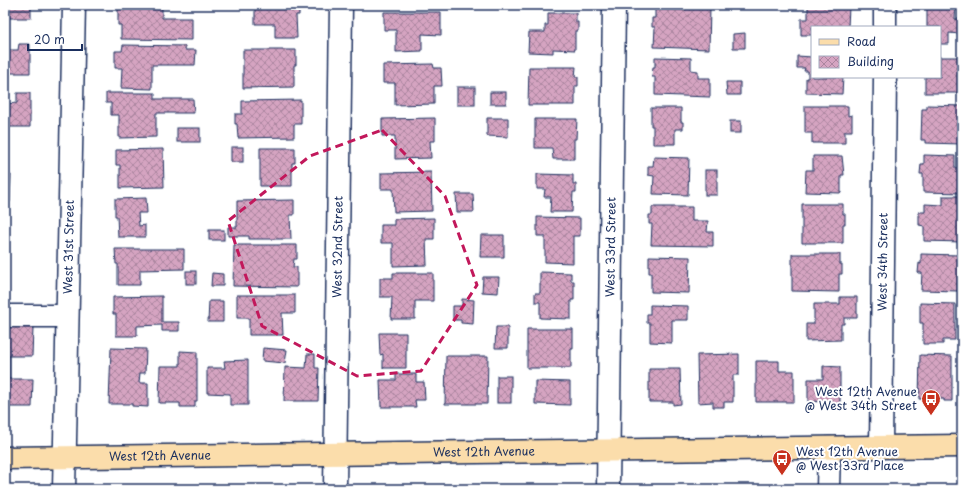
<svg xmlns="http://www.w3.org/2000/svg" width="967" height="494" viewBox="0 0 967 494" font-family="'Playpen Sans',sans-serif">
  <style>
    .building { fill: url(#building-cross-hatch); stroke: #1b2f5e }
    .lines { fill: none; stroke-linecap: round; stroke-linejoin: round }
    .minor-casing { stroke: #1b2f5e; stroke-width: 25 }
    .major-casing { stroke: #1b2f5e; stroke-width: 25 }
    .minor { stroke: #fff; stroke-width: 22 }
    .major { stroke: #fbddab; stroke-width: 22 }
    .marked { fill: none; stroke: #c2185b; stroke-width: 3; stroke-dasharray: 8 5; stroke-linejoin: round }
    .labels { text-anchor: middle; stroke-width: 4; stroke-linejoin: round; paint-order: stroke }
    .street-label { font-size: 12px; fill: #1b2f5e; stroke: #fff }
    .poi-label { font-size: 12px; fill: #1b2f5e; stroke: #fff; text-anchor: end }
  </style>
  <defs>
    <pattern id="building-cross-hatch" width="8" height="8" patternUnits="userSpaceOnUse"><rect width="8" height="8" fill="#d5a4c1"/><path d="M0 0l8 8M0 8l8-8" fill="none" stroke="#ac86a0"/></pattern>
  </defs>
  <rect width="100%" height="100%" fill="#fff"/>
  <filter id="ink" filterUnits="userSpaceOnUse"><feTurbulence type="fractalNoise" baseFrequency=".025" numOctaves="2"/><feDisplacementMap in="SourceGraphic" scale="8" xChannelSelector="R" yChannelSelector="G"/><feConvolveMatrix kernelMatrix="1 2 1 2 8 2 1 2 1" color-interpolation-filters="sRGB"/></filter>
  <g filter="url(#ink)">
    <!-- building -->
    <g class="building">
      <rect x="5" y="5" width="26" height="13"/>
      <path d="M118,5H162V18H192V40L121,39V25H118Z"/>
      <path d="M255,5H299V15H296L297,38H275V24H255Z"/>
      <path d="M808,6L849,7L848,27H812V35H801V19H808Z"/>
      <path d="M685,7L710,8L709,49L654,47L655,27H652V18H655V9L685,10Z"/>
      <path d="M927,7H956L955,19H960V34L949,33V44H940V27H927Z"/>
      <path d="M384,12H441V35L422,34V51L396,52V30H384Z"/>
      <path d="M548,13H576V22H578V31H575V50L553,49V53L528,52L529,32H545V25H548Z"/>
      <path d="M745,33V48H733V34Z"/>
      <path d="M19,44H30V73H5V50H18Z"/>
      <path d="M123,45L185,46V50H196L195,65H152V89L121,88L122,68H115V51H122Z"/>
      <path d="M243,50H296V65H294V87L243,88Z"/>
      <path d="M797,56L812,57V77H843L842,94L806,93V78H808V71H804L805,68H797Z"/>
      <path d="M655,57L691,58V70L698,71V78H710V97L655,95V77H652L653,67H655Z"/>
      <path d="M940,57H962L960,93H925V77H940Z"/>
      <path d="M433,64L434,68H441L442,86H434V104L395,105V83H383V65Z"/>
      <path d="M529,67H576L575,77H578V86H575V105H528Z"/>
      <path d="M726,82H740V95H727Z"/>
      <rect x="457" y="87" width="18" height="18"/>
      <rect x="490" y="92" width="16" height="12"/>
      <path d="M17,93H30V127H5V104L17,103Z"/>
      <path d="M106,93H155V99H193L194,113H156V137L119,138V115H111V103H106Z"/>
      <path d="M301,100V124H294V137L238,138L237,124H235V114H242V101Z"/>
      <path d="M927,105L962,106V144L926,143V140H921L922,109H927Z"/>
      <path d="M805,106H848V116L852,115V131H845V143H812V133H805Z"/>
      <path d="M651,108H681V122H683V129H675V144H653V126H651Z"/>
      <path d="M435,118V141H430L431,158L395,159V136H382V119Z"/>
      <path d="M487,118H508V137L487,136Z"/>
      <path d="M535,119H577L576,139H574V159H553L552,148H535Z"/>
      <rect x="730" y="121" width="11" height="12"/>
      <rect x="177" y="128" width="23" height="14"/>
      <path d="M5,137H8V175H11L10,202H5Z"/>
      <rect x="231" y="147" width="12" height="15"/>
      <path d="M260,148H295V163H292V186H260Z"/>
      <path d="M163,149L164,187L120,188V165H116V150Z"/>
      <path d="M924,155L955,156V168H962V193L923,192V174H920L921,164H924Z"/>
      <path d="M813,156H842L844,175H841V193L805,192L806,170H813Z"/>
      <path d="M654,157L689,158L688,195L653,194L654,176L648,175V166H653Z"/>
      <rect x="705" y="170" width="12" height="25"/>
      <path d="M431,172L432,211L394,212L393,189H381V173Z"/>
      <path d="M537,174L573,175V184H576V192H573L572,212H550L551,197H544L545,189H537Z"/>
      <path d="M456,194H473L474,212H457Z"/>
      <path d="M943,196H962V242L924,241V226L919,225V212H925V204L943,205Z"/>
      <path d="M146,198L147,213H138L139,226L145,225V237H118L117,216H115V199Z"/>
      <path d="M294,200V215H290L291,239H249V236H228V227H237V201Z"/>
      <path d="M802,204H843V214H845V224H843V243H802Z"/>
      <path d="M652,207H692V221H708L707,232H713V246L651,245L652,224H649V215H652Z"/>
      <path d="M5,208H6V254L5,253Z"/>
      <path d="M537,217L580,218V236H573V263L545,262V236H537Z"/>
      <path d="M434,218V239H426L427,265L393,266V243H381V225H394V219Z"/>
      <rect x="209" y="230" width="15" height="10"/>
      <path d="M481,235H504V257H480Z"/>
      <path d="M234,245H297V259H294L293,267H297V287L233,286Z"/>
      <path d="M115,249H184V269L140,270V285H118V264H116Z"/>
      <path d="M792,254H840V264H842V274H839V292L792,291Z"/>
      <path d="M921,254L959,255V265H961V276H958V291L921,290L922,273H918L919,263L921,264Z"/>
      <path d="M649,256L690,257L689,293L651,292V273H649Z"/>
      <rect x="186" y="271" width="10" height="13"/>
      <path d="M540,272L571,273V281H574V300H571V319L540,318V302H535V293H540Z"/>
      <path d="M212,273L223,274V286H211Z"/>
      <path d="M393,273H433V301H415V319H391L392,297H380V278H393Z"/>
      <path d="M483,277H499L498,293L482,292Z"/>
      <path d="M237,295H295V313H282L283,335H249V318H237Z"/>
      <path d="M162,296V322H179V331H162V325L137,326V336H116V314H113V297Z"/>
      <path d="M840,297H857V318H844V324H841V340L806,341V324H814V304H840Z"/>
      <path d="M462,299L474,300L473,324L461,323V320H453V306H462Z"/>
      <path d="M209,301H223V322H208Z"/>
      <path d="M920,303L955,304V340H943V344H923V323H920Z"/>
      <path d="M650,305L688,306V320H672V343L650,342V323H647V314H650Z"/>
      <path d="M5,327L33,328L32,356H9V379H33L32,407H5Z"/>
      <path d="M496,327H508V348H495Z"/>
      <path d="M527,329H573V349H571V368H527Z"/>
      <path d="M379,333H406V368H383V354L380,355Z"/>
      <path d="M111,348L146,349L145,373H140L139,383H148V407L132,406V404H109Z"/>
      <path d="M263,348L287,350L285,363L262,361Z"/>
      <path d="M180,351L197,352V401H195V407H180V403H159L160,366H180Z"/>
      <path d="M307,354H315V368H319L318,401H284L285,367L306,368Z"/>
      <path d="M739,354V375H733V402H724V407H713V402L698,403L697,355Z"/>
      <path d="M920,355L952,356V401H944V399H919Z"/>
      <path d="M446,356H488L487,404H445Z"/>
      <path d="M248,360V405H230V394L207,393V368H225L224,361Z"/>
      <path d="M756,361H779V371H794V402H756Z"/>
      <path d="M823,366L840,367V404H833L832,401L808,402V379H823Z"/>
      <path d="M649,369H680L681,404L673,405V402H649Z"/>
      <path d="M396,374H416V382H424L425,400H415L416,407H381L380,380H396Z"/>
      <rect x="497" y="376" width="14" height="27"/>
      <path d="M535,381L570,382V405L535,404Z"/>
      <path d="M534,486L559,487V489H517V487L534,488Z"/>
      <rect x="870" y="487" width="32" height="2"/>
      <rect x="387" y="488" width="42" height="1"/>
    </g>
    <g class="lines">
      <!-- minor casing -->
      <g class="minor-casing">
        <g id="minor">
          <path d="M885,27V5"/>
          <path d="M5,316H67"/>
          <path id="s1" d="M881,447L885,77"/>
          <path id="s2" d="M64,489L74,5"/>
          <path id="s3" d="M335,489L341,5"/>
          <path id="s4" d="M608,489L614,5"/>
          <path d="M828,489L829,448"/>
        </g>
      </g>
      <!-- major casing -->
      <g class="major-casing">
        <g id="major">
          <path id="s5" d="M5,458L962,446"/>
        </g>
      </g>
      <!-- minor -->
      <use href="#minor" class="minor"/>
      <!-- major -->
      <use href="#major" class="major"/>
    </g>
  </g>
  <!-- marked area -->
  <path class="marked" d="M382,130L445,196L477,285L421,371L357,376L262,326L228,221L310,156Z"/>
  <!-- icons -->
  <defs>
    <g id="bus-pin" transform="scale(1)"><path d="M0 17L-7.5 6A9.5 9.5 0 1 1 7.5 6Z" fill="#c8321e" stroke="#fff"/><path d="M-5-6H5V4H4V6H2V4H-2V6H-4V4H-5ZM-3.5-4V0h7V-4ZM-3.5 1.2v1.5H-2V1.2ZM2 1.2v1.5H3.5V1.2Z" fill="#fff"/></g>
  </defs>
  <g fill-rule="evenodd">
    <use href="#bus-pin" x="931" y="399"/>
    <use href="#bus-pin" x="782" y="459"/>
  </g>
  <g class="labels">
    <!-- street labels -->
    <g class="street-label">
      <text dy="4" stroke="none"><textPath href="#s2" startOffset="242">West 31st Street</textPath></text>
      <text dy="4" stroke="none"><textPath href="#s3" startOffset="242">West 32nd Street</textPath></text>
      <text dy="4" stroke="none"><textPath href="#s4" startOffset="242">West 33rd Street</textPath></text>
      <text dy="4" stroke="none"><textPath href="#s1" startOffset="185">West 34th Street</textPath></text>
      <text dy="4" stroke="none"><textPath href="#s5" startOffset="479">West 12th Avenue</textPath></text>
      <text dy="4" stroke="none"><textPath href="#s5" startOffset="155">West 12th Avenue</textPath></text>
    </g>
    <!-- poi labels -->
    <g class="poi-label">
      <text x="917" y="396">West 12th Avenue<tspan x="917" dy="14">@ West 34th Street</tspan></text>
      <text x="796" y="456" text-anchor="start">West 12th Avenue<tspan x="796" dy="14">@ West 33rd Place</tspan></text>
    </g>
  </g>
  <!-- margin -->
  <rect width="967" height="494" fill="none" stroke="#fff" stroke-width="20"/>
  <rect x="10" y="10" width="947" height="474" fill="none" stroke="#1b2f5e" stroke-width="1.5" filter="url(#ink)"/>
  <!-- legend -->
  <rect x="811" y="26" width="130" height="52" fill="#ffffff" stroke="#a4acbf"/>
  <rect x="819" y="39" width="20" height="6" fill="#fbddab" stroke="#a4acbf"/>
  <text x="847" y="46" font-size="12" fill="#1b2f5e">Road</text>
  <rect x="819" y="56" width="20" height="12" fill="url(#building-cross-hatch)" stroke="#a4acbf"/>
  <text x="847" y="66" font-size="12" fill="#1b2f5e">Building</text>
  <!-- scale -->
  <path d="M28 44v6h54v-6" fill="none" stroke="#1b2f5e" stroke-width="2"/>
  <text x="34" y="44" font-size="12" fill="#1b2f5e" stroke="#ffffff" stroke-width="3" paint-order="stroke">20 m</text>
</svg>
